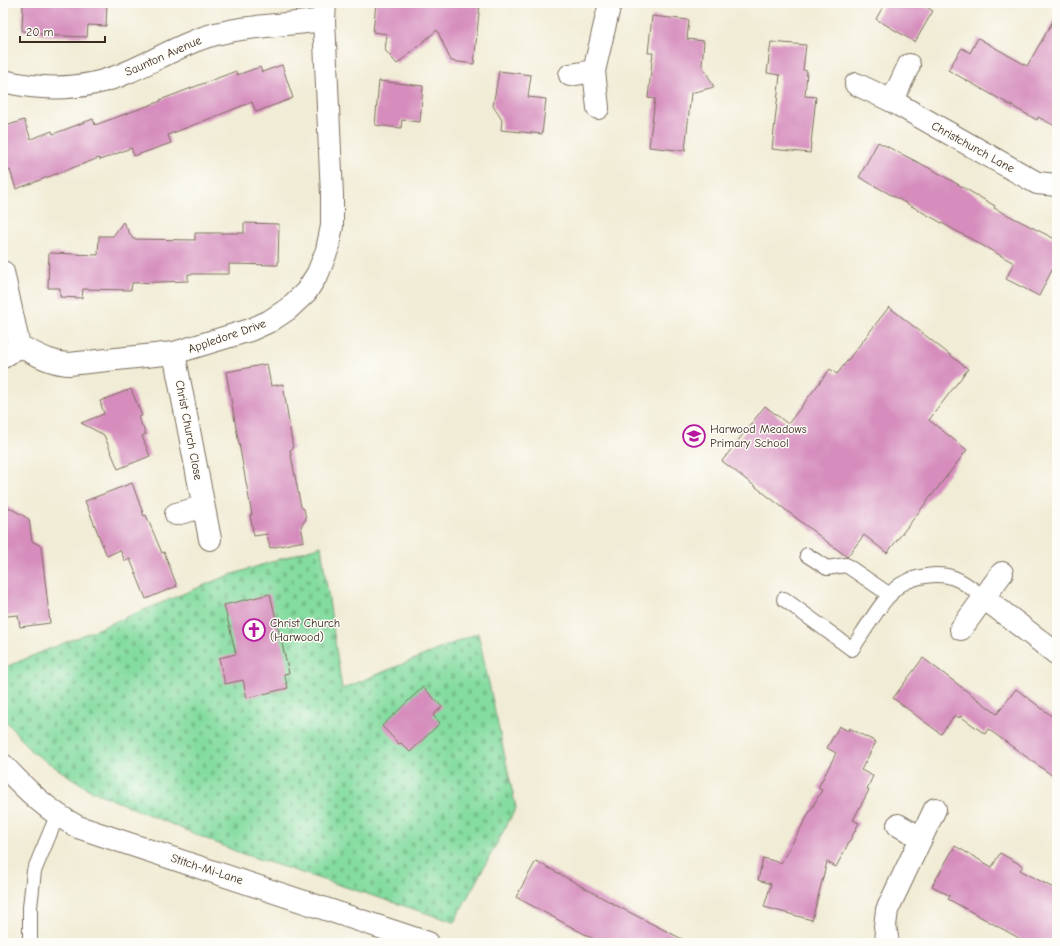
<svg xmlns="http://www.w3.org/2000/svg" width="1060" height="946" viewBox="0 0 1060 946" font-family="'Comic Neue',sans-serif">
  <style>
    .cemetery { fill: url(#cemetery-stones); stroke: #60835f }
    .building { fill: #d68dbd }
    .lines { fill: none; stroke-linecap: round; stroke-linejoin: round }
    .lane-casing { stroke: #7b6e5e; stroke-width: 16 }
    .street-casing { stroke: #7b6e5e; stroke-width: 24 }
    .secondary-casing { stroke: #7b6e5e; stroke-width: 24 }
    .lane { stroke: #fff; stroke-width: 14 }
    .street { stroke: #fff; stroke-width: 22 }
    .secondary { stroke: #fff; stroke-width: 22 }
    .labels { text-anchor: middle; stroke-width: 3; stroke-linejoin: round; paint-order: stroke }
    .street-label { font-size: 12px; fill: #3b2a1e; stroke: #fdfcf7 }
    .poi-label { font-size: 12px; fill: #3b2a1e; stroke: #fdfcf7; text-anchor: start }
  </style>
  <defs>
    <pattern id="cemetery-stones" width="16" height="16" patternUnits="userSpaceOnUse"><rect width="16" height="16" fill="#84dca0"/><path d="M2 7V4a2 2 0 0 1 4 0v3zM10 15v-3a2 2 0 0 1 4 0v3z" fill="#73bd89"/></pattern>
  </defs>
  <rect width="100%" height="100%" fill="#fdfcf7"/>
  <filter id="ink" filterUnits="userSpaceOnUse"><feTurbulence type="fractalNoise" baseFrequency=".025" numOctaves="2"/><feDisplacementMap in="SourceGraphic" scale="8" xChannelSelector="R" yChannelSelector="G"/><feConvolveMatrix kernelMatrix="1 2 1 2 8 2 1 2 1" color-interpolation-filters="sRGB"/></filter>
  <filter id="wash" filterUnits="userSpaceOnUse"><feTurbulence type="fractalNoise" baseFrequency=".012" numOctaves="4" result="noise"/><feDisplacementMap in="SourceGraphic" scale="16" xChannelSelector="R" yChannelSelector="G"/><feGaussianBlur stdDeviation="0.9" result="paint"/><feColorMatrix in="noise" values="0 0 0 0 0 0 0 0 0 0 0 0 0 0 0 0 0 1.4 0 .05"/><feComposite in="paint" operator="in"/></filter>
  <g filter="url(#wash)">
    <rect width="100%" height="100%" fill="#f1ecd5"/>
    <!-- cemetery -->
    <path class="cemetery" d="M321,546L342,689L478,633L516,808L454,922L240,853L90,790L32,752L3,717V668L224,577Z"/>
    <g id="blocks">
      <!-- building -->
      <g class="building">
        <path d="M23,3H107L106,26L88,25L87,37L41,35L42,33L22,31Z"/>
        <path d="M376,3H480L474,64L451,61L437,30L397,64L385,50L387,34L373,32Z"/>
        <path d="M885,3H920L933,11L915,42L876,19Z"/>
        <path d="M1057,14V127L1038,117L1037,120L948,70L962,48L970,53L978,38L1027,66Z"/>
        <path d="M652,16L689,20L687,39L704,41L702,65L714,87L691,93L685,151L649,147L655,99L648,98L653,53H648Z"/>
        <path d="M771,42L806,45L803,70L807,71L805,96L816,97L810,153L772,149L780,75L767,73Z"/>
        <path d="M282,65L293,98L256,112L252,102L168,135L171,143L134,156L131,148L100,160L99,158L16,189L10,170L3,172V127L24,120L31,139L52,131L53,134L93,119L95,125L161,101L160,100L236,71L237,75L260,67L262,72Z"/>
        <path d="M499,71L531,75L528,97L546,99L542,134L501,130L502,120L493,106Z"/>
        <path d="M379,81L423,86L420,122L402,120L401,128L375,125Z"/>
        <path d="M878,142L935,171L995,206L994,208L1057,240V260L1039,296L1006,279L1014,263L859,177Z"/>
        <path d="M123,222L133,239L195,240V233H244V223L279,224L278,265L229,264V274H188V281L132,283L131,290L83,289L82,298L60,297V288H48L49,253L98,255L99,236H113Z"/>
        <path d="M889,307L968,369L929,420L967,450L887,553L864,535L847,557L722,461L765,406L788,424L830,369L837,374Z"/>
        <path d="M267,364L271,386L283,384L293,449L290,450L301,507L304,509L306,519L301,526L304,541L270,548L267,534L254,536L250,515H252L226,372Z"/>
        <path d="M131,389L142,416L138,417L146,434L142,436L150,456L118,469L104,435L81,423L104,414L100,401Z"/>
        <path d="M132,483L144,516L146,515L162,553L164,552L177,586L146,599L130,559L125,561L120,550L107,556L85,501Z"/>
        <path d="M3,504L29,519L32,541L41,546L50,623L20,627L18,615L7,616L3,584Z"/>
        <path d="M270,594L289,673L284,674L288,688L247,698L243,680L225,684L219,658L236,654L224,605Z"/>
        <path d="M923,658L997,714L1016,689L1057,720V779L988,729L985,734L960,716L959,718L955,715L941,734L893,698Z"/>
        <path d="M423,687L442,707L433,715L440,723L410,752L401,743L399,744L382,726Z"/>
        <path d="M839,726L848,731L849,728L876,742L861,770L873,776L867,789L869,790L853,820L859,823L836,867L827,862L812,920L764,907L771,884L758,880L763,858L781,863L822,790L818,788L836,753L827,748Z"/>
        <path d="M955,846L992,867L1000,853L1023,866L1020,870L1057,890V932L1051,943H1028L948,899L950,896L932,886Z"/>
        <path d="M536,861L621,908L690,943H601L516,897Z"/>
      </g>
    </g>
  </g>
  <g filter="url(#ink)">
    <use href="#blocks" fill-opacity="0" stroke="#7b6e5e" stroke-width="1"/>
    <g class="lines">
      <!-- lane casing -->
      <g class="lane-casing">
        <g id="lane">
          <path d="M807,555L827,568L846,565L890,595"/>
          <path d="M784,599L852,649C864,632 884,596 900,585C915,576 938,572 954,578C965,582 975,591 984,598"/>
          <path d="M30,943V907L34,871L57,816"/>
        </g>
      </g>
      <!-- street casing -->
      <g class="street-casing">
        <g id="street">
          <path d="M594,71L610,3"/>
          <path d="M570,75L594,71L598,108"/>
          <path d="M3,81C45,91 88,90 128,72C151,62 174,49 197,40C233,26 285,25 324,20"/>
          <path d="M856,84L892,101L1037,183L1057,185"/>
          <path d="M892,101L909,65"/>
          <path d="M3,272L19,346C36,354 50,363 69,364L174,353L250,330L270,321L288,309L306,292L318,273L327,250L332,226V195L324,20L325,3"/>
          <path d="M174,353L210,539"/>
          <path d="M3,357L19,346"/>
          <path d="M176,514L203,507"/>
          <path d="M984,598L1057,654"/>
          <path d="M961,629L1002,573"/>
          <path d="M898,825L921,838"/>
          <path d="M888,943L885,926L887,910L935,809"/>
        </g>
      </g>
      <!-- secondary casing -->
      <g class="secondary-casing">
        <path id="secondary" d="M3,765C26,790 48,811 78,827L428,943"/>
      </g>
      <!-- lane -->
      <use href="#lane" class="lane"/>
      <!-- street -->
      <use href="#street" class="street"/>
      <!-- secondary -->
      <use href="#secondary" class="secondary"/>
    </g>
  </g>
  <!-- icons -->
  <defs>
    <g id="school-ring" transform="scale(1.15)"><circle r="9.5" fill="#fdfcf7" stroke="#b5179e" stroke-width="1.5"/><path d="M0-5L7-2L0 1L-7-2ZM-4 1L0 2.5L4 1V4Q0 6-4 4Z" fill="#b5179e"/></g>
    <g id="church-ring" transform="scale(1.15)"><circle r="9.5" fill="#fdfcf7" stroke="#b5179e" stroke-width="1.5"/><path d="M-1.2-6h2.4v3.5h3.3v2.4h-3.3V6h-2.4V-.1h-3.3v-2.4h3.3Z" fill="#b5179e"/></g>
  </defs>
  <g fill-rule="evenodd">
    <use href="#school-ring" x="694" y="436"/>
    <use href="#church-ring" x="254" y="630"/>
  </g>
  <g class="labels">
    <!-- street labels -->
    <g class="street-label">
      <text transform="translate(163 56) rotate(-24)" y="4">Saunton Avenue</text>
      <text transform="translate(973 147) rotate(29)" y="4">Christchurch Lane</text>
      <text transform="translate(227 336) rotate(-19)" y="4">Appledore Drive</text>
      <text transform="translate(189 430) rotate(79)" y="4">Christ Church Close</text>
      <text transform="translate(207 869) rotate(18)" y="4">Stitch-Mi-Lane</text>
    </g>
    <!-- poi labels -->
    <g class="poi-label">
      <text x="710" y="433">Harwood Meadows<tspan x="710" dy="14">Primary School</tspan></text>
      <text x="270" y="627">Christ Church<tspan x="270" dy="14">(Harwood)</tspan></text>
    </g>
  </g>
  <!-- margin -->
  <rect width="1060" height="946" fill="none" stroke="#fdfcf7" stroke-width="16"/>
  <!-- scale -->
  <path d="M20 36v6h85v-6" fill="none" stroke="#3b2a1e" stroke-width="2"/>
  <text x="26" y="36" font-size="12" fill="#3b2a1e" stroke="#fdfcf7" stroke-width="3" paint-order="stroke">20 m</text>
</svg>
